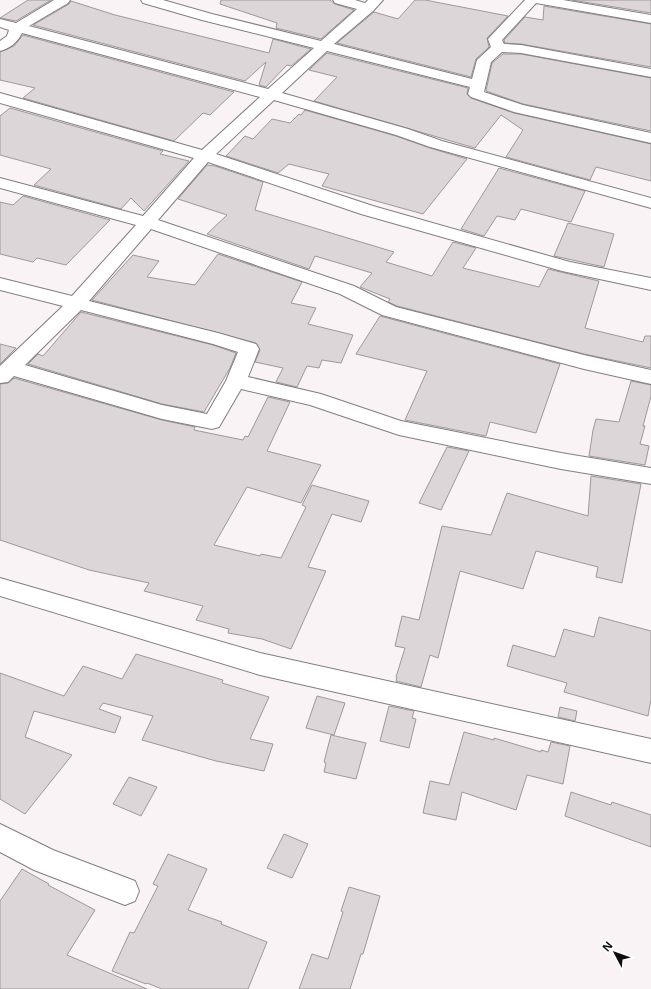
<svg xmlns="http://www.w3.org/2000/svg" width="651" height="989" viewBox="0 0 651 989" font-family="'Noto Sans',sans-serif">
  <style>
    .building { fill: #dcd6d9; stroke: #9e989b }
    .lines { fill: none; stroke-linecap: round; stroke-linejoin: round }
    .street-casing { stroke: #837d80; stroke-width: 2 }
    .street { fill: #fff; fill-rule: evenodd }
  </style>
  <rect width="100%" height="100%" fill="#f9f3f6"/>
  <!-- building -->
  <g class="building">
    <path d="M28,0H51L16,21L0,18Z"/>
    <path d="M221,0H330L335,4L354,10L321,39L276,28L277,23L220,4Z"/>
    <path d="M415,0H425L508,16L487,38L489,47L476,59L471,77L337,43L374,12L398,19Z"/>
    <path d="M572,0H651V13Z"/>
    <path d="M71,1L115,15L269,53L273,39L311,49L291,66L287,65L266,87L259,85L266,62L245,81L33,25L69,4Z"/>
    <path d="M544,6L651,24V67L521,44L505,43L504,40L525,17L543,20Z"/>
    <path d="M23,35L234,92L210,115L203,113L174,141L23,98L35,88L0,80V52L14,46Z"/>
    <path d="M327,53L468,88L467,94L471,98L514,113L651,144V181L596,167L590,180L506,157L523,130L501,115L475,148L314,101L337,77L309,70Z"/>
    <path d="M503,54H521L651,78V131L523,104L486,91L492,63Z"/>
    <path d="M10,108L163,151L160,154L189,161L144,211L131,198L121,209L34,185L51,169L0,155V116Z"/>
    <path d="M305,110L396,136L430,148L467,159L423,214L322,186L329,174L289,164L278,173L226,156L245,136L253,139L272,119L290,123L299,114L301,115Z"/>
    <path d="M207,165L215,166L263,182L255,210L394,252L386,262L432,276L453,242L476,248L463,268L539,287L548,269L599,281L585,328L643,342L645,336H651V368L584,354L397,306L388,302L390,299L360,287L372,273L315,256L309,269L207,234L227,215L178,199Z"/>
    <path d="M499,168L585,191L571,222L521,209L515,220L497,216L484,236L461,229Z"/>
    <path d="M23,196L110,220L66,265L37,258L33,262L0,254V202L13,205Z"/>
    <path d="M568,223L614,234L604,267L554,256Z"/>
    <path d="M218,254L302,282L291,303L316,308L308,324L353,335L341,363L322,360L319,368L307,366L297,387L276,382L283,368L255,362L260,350L256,343L92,300L133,255L159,261L147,277L195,285Z"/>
    <path d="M81,312L213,345L236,353L230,368L204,412L162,404L28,364L38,354L43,356Z"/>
    <path d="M380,316L560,364L536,433L490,422L486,436L405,420L427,371L356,354Z"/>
    <path d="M0,344L16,348L0,364Z"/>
    <path d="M14,378L162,420L195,427L194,430L243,440L245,436L248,437L268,397L290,402L267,451L321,465L301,503L247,487L214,545L260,556L261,554L281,558L306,507L302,505L312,485L369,501L361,522L332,514L308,567L326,571L291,649L262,639L228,633L229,629L196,620L203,606L144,591L149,583L89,570L0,540V384L8,383Z"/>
    <path d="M631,381L651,385V396L643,426H645L640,444L649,446L645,465L589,456L593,430L596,419L619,422Z"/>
    <path d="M447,447L469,451L441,510L419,503Z"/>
    <path d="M591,476L641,484L622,583L596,577L598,567L536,551L523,589L460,571L438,658L430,655L421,687L396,681L397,677H396L405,648L395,646L402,616L419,620L442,526L491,535L507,493L588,516Z"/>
    <path d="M599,617L651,631V699L648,716L564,692L567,683L507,666L513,645L555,657L564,629L594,637Z"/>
    <path d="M136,654L223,680L222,683L269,697L250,739L273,744L264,771L216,761L142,740L153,716L103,703L99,709L121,717L115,733L34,711L25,737L72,755L25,814L0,799V673L64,696L83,666L122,679Z"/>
    <path d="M317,696L345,703L334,735L306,728Z"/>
    <path d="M389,706L414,711L412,718L416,719L409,748L380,741Z"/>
    <path d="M560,707L577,711L575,721L558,717Z"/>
    <path d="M464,732L494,740V738L541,752V750L548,752L551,742L570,746L563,784L527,775L516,810L462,792L456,820L423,813L430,781L449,785Z"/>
    <path d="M331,735L366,743L356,779L324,772L326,763L324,762Z"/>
    <path d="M129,777L157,787L141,816L113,804Z"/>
    <path d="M571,792L611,805L612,802L651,815V847L565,816Z"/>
    <path d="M284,834L308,844L292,878L267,868Z"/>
    <path d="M168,854L207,869L188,910L222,922L221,924L267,942L248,989H162L147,983L146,984L112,971L130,932L134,933L158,886L153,884Z"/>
    <path d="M22,869L49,884L48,885L95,910L67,955L147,989H0V901Z"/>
    <path d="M349,887L380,896L363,954H361L350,989H299L312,954L328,959L343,912L341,911Z"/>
  </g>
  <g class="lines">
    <!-- street casing -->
    <g class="street-casing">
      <g id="street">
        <path d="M54,0H70L68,3L29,26L268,89L314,48L202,20L143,3L141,0H163L212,14L321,41L357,9L335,3L333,0H355L365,3L368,0H383L373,11L334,44L472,79L477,60L491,47L488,39L525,0H563L651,15V23L536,3L502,40L504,44L521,45L651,69V77L521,53L502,52L491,62L484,92L523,105L651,133V143L514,112L471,97L468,94L470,87L327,51L282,93L408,129L442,141L651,198V208L430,147L396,135L274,100L216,154L373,206L570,262L651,278V290L562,271L361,214L208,162L158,220L354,286L396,307L584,355L651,370V384L584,369L382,315L340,294L151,229L89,301L218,333L256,344L259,349L248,377L321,394L401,421L561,453L651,468V484L561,469L399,435L310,405L241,389L219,427L212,429L162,419L14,376L8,382L0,383V366L63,306L0,290V278L72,296L136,225L0,188V178L143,216L194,158L0,103V93L202,150L260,97L22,33C18,42 9,49 0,51V41L7,36L9,30L0,27V19L16,23ZM81,310L213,344L238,352L226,381L207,414L162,405L25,365Z"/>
        <path d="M0,578L260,653L651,739V763L260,675L0,596Z"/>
        <path d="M0,824L53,850L135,881L139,891L135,901L125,905L34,870L0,852Z"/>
      </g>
    </g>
    <!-- street -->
    <use href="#street" class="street"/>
  </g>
  <!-- north arrow -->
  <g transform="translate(615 953) rotate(311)" stroke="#ffffff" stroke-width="3" paint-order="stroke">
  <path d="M0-3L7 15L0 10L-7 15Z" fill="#0f0d0e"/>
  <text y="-6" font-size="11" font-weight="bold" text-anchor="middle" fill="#0f0d0e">N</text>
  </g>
</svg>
